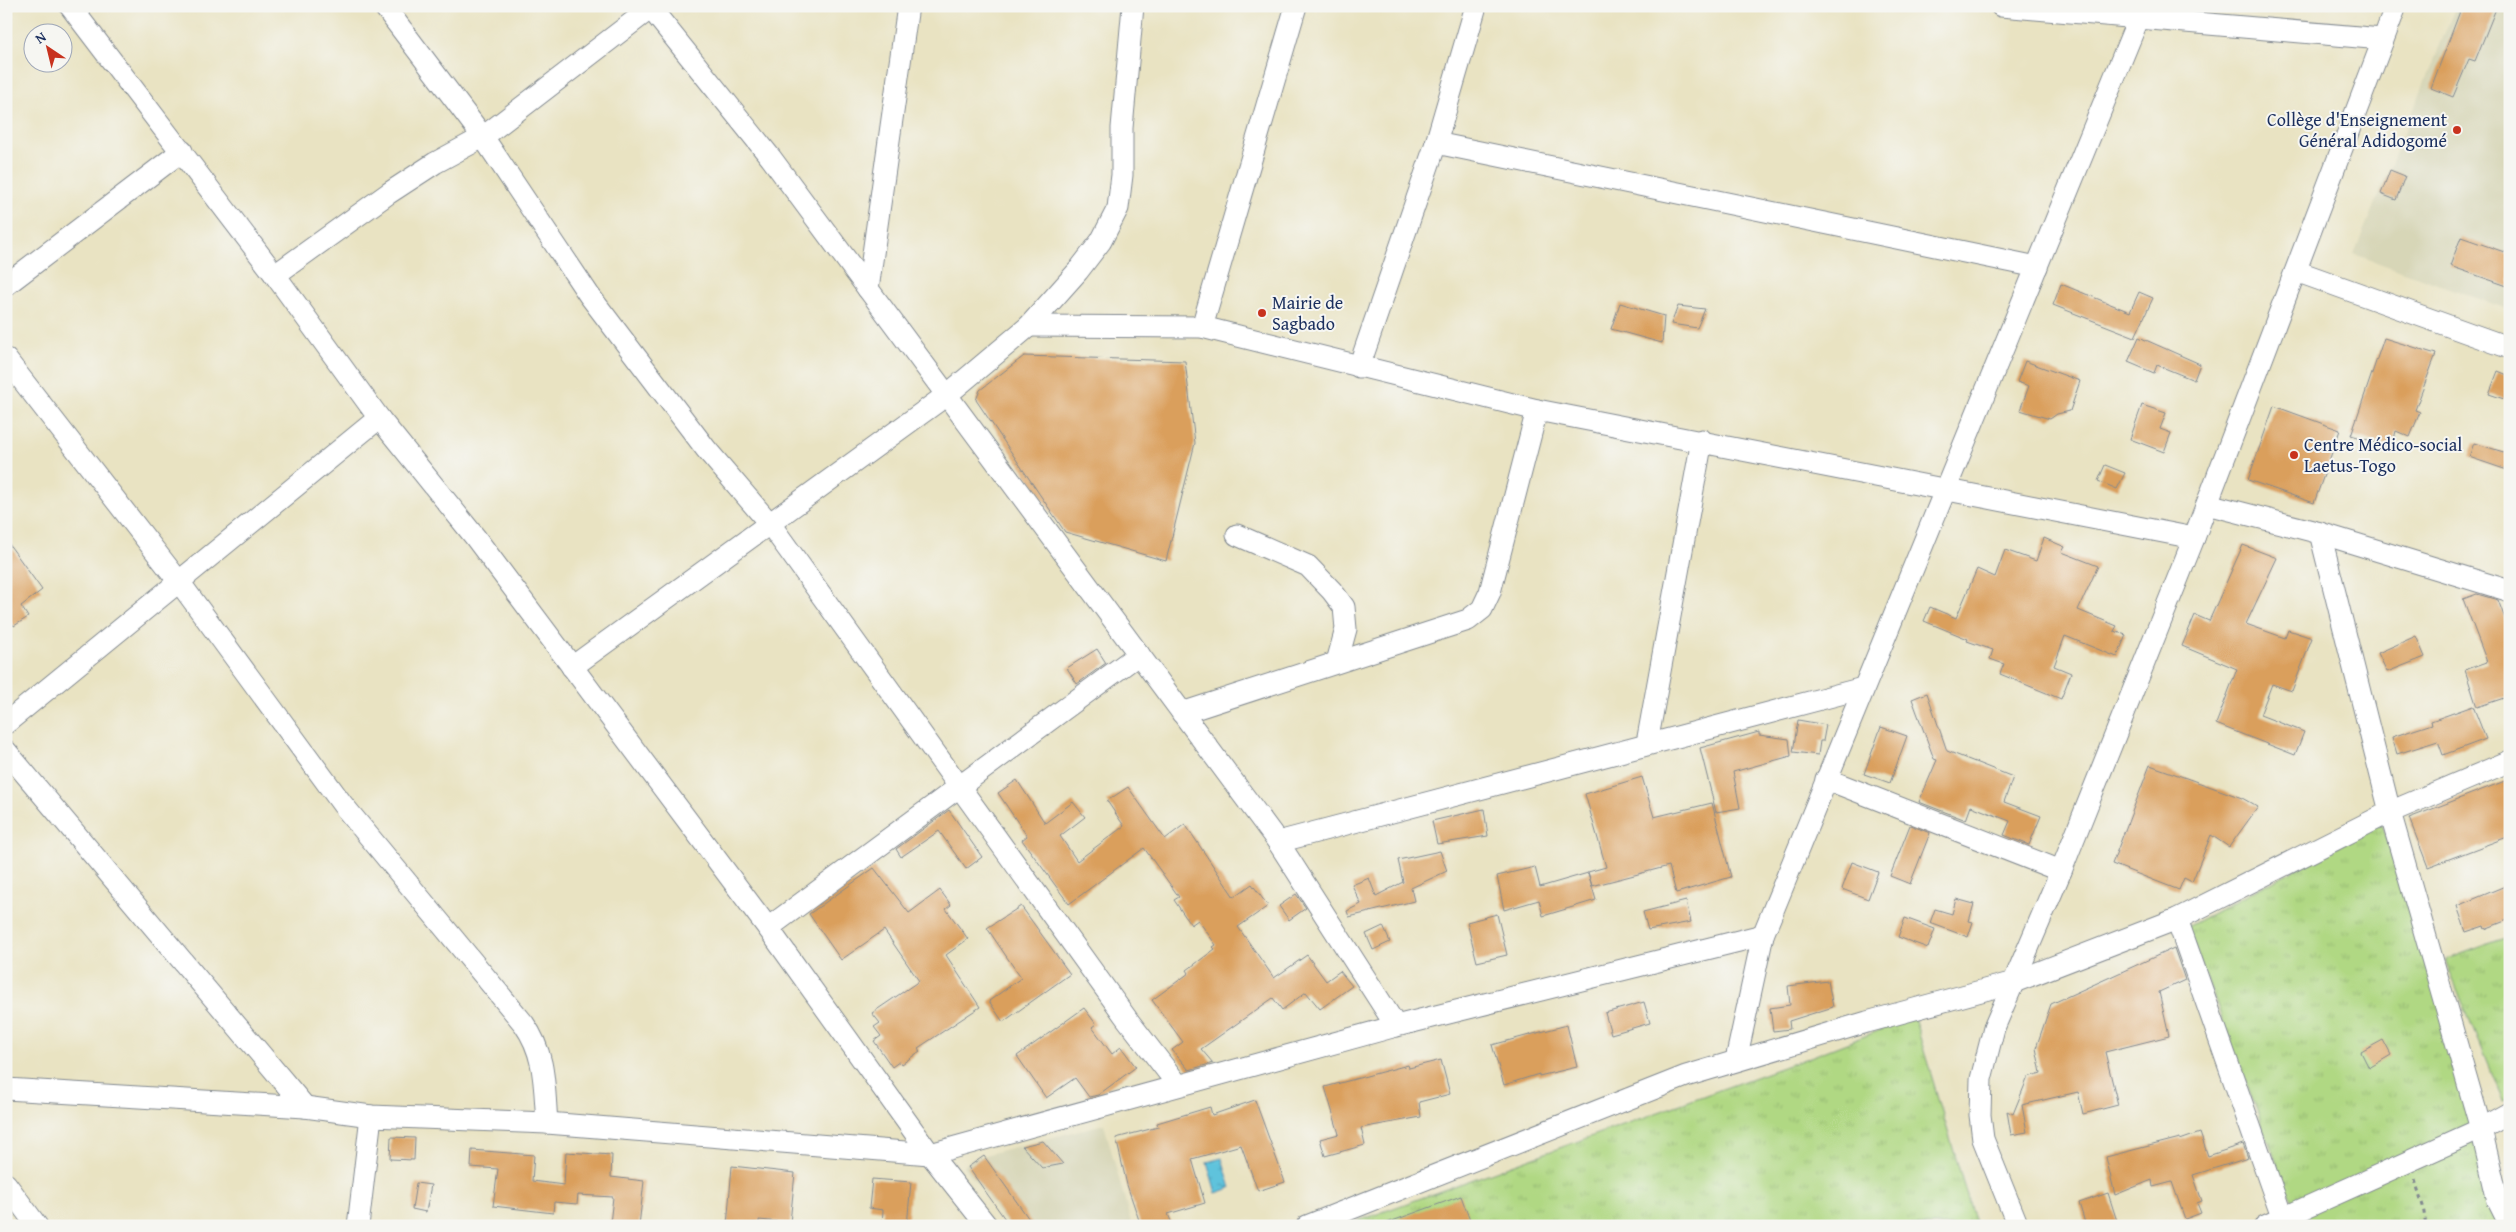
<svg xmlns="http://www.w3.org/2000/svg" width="2516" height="1232" viewBox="0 0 2516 1232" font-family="'Gentium Book Plus',serif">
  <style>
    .built { fill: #d7d6b7 }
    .grass { fill: url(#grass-tufts); stroke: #668470 }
    .water { fill: url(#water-ripples); stroke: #3d799d }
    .building { fill: #da9f5b }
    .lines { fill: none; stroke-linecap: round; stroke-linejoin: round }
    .minor-casing { stroke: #828990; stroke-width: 23 }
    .path { stroke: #828990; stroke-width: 3; stroke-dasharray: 4 4; stroke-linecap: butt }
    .minor { stroke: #fff; stroke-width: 21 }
    .poi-dot { fill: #c8321e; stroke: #f6f6f2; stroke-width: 2 }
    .labels { text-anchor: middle; stroke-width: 4; stroke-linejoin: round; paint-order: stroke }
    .poi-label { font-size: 18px; fill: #1b2f5e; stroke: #f6f6f2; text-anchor: start }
  </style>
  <defs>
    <pattern id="grass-tufts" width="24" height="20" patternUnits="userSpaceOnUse" patternTransform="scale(1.25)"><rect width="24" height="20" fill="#b0d883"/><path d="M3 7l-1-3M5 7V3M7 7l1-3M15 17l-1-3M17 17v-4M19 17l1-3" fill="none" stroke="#97ba74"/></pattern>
    <pattern id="water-ripples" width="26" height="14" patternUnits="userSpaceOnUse" patternTransform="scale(1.25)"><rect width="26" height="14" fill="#5fc3dc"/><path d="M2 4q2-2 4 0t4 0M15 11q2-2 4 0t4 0" fill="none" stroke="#4e9fb6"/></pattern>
  </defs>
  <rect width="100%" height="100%" fill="#f6f6f2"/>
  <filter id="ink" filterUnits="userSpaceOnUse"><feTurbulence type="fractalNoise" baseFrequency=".02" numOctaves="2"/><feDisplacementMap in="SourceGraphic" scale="10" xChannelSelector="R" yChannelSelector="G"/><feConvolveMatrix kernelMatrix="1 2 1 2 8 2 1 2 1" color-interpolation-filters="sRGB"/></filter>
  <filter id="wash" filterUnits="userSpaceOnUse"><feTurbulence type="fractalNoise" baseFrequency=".0096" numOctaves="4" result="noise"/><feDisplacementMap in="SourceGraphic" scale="20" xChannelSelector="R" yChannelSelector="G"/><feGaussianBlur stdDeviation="1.12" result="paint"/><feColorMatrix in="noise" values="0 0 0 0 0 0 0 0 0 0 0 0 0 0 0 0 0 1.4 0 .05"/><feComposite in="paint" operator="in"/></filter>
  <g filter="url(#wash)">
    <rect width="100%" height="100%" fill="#e9e3c2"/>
    <!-- built -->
    <g class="built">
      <path d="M2456,6H2510V310L2354,254Z"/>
      <path d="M1104,1124L1132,1226H1008L964,1166L973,1158Z"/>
    </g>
    <!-- grass -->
    <g class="grass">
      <path d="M2381,823L2510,1209V1226H2301L2187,927Z"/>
      <path d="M2510,936V1098L2503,1101L2445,960Z"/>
      <path d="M1914,1017L1976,1226H1344L1805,1059Z"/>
    </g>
    <!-- water -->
    <path class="water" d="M1222,1158L1231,1188L1216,1193L1207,1162Z"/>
    <g id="blocks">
      <!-- building -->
      <g class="building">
        <path d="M2462,6H2497L2475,61L2469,59L2453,97L2431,88Z"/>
        <path d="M2390,170L2405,176L2396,200L2381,194Z"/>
        <path d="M2461,237L2510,254V287L2450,266Z"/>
        <path d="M2061,284L2130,312L2139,292L2153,298L2135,337L2053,305Z"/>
        <path d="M1620,303L1664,316L1662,343L1611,329Z"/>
        <path d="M1678,306L1705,309L1697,328L1671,324Z"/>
        <path d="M2139,337L2200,364L2194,380L2157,365L2154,373L2128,362Z"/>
        <path d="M2384,338L2436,354L2415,410L2420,412L2410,437L2396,431L2392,447L2351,435Z"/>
        <path d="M1024,356L1185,361L1195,443L1166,561L1065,532L976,400L980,390Z"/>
        <path d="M2025,361L2080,381L2070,411L2057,414L2050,419L2020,410L2029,386L2017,382Z"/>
        <path d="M2498,371L2510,376V383L2504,399L2489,394Z"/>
        <path d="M2142,405L2166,413L2160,429L2171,433L2164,452L2130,439Z"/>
        <path d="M2274,406L2340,430L2314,503L2248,480Z"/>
        <path d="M2474,443L2510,454V471L2469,457Z"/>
        <path d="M2105,465L2125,473L2117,489L2098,481Z"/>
        <path d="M2044,538L2065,547L2062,552L2098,566L2078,610L2117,626L2114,631L2126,635L2117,657L2065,636L2054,666L2071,673L2061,699L2000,674L2004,664L1990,659L1993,650L1967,641L1968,639L1924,621L1930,607L1956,618L1977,569L1995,577L2005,550L2036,561Z"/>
        <path d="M6,540L42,590L21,606L28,617L14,626L6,616Z"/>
        <path d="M2243,545L2277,558L2246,624L2285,638L2288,630L2312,638L2292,691L2272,684L2260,715L2304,732L2295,755L2216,724L2237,669L2182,646L2195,615L2209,621Z"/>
        <path d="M2477,594L2498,600L2510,632V696L2477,707L2465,670L2487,662L2463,599Z"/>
        <path d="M2416,636L2425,657L2387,672L2378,653Z"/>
        <path d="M1097,649L1106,663L1077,684L1067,668Z"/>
        <path d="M1927,693L1947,751L2013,777L2004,802L2041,816L2029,845L2004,835L2010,821L1971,806L1966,820L1919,802L1937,760L1934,759L1912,699Z"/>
        <path d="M2473,706L2486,739L2443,755L2438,741L2397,754L2392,737L2432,724L2431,721Z"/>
        <path d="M1798,720L1826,725L1823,741H1820L1818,755L1793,752Z"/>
        <path d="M1881,727L1907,736L1890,783L1864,774Z"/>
        <path d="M1759,732V735L1789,739L1791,756L1733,772L1740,808L1716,812L1700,748Z"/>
        <path d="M2150,765L2242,798L2258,807L2229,847L2211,835L2192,882L2184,878L2179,890L2112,864Z"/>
        <path d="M1642,777L1654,817L1712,803L1731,877L1676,893L1669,866L1592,886L1588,872L1606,867L1585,794Z"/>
        <path d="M2510,779V836L2428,867L2409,818Z"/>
        <path d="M1017,780L1045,823L1073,802L1085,817L1060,836L1077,861L1124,826L1107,801L1128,787L1165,839L1185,824L1234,897L1252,884L1268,906L1238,927L1274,978L1307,955L1326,981L1340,971L1352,986L1320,1009L1306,992L1282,1010L1273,998L1201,1049L1213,1063L1189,1070L1172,1050L1183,1042L1152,1000L1189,973L1187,970L1215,949L1213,947L1216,945L1198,920L1191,925L1174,900L1179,897L1144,848L1069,904L1022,840L1027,836L998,793Z"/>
        <path d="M1484,809L1488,836L1437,844L1432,821Z"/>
        <path d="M949,810L982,857L966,869L939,831L901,857L896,849Z"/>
        <path d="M1910,825L1930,833L1910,884L1890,876Z"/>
        <path d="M1440,851L1447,871L1411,888L1414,901L1349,917L1347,911L1361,904L1352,885L1369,878L1376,896L1403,882L1398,860Z"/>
        <path d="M1852,862L1878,872L1868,899L1842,889Z"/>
        <path d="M1535,867L1540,887L1588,873L1596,900L1543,916L1539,900L1504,910L1497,876Z"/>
        <path d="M874,868L909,913L940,890L951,905L946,909L968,939L946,955L980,1007L918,1048L920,1051L902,1064L900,1061L892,1067L874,1041L881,1036L874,1027L880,1023L872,1013L919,981L884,930L841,960L809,914Z"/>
        <path d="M2510,884V919L2485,929L2484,926L2466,932L2457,906Z"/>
        <path d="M1296,894L1306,908L1289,920L1279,906Z"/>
        <path d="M1956,899L1974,904L1969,921L1973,922L1968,937L1930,923L1935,909L1952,914Z"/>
        <path d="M1686,901L1691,922L1648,930L1643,912Z"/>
        <path d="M1021,906L1070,974L1003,1022L989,1001L1021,978L987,928Z"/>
        <path d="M1497,914L1507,955L1477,962L1467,922Z"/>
        <path d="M1905,918L1935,929L1928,948L1898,937Z"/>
        <path d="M1383,926L1390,942L1373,950L1366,934Z"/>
        <path d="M2174,948L2185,980L2159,992L2169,1036L2105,1052L2118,1105L2083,1114L2078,1092L2022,1105L2027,1132L2011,1135L2007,1111L2013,1114L2028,1077L2041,1073L2036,1048L2051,1004Z"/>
        <path d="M1828,981L1833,1007L1789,1021L1790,1029L1773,1031L1770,1008L1790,1005L1788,986Z"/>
        <path d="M1644,1002L1650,1023L1611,1034L1605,1013Z"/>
        <path d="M1084,1008L1096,1024L1092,1027L1112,1054L1121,1047L1136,1067L1098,1095L1089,1097L1075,1078L1046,1098L1017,1056Z"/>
        <path d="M1567,1025L1577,1067L1539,1076V1074L1504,1085L1492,1045Z"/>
        <path d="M2383,1040L2391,1055L2369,1068L2361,1052Z"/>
        <path d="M1441,1060L1450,1094L1419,1102L1421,1117L1361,1128L1365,1145L1325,1156L1320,1139L1339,1134L1325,1087L1408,1065L1409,1068Z"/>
        <path d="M1255,1100L1285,1182L1258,1191L1241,1145L1192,1159L1205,1203L1168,1214L1173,1226H1141L1127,1185L1116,1138L1158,1127L1157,1123L1210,1107L1212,1115Z"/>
        <path d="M2200,1133L2208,1156L2243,1144L2248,1158L2193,1175L2202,1201L2197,1203L2201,1213L2185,1219L2172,1182L2153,1187L2152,1180L2115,1195L2106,1157L2180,1138V1140Z"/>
        <path d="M391,1137L415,1138L414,1160L390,1159Z"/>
        <path d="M1043,1141L1063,1164L1042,1168L1022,1146Z"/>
        <path d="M472,1150L534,1155L532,1181L564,1185L566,1152L612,1155L611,1177L644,1181L639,1226L610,1224L613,1197L578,1195L577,1204L554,1202L553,1213L493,1206L498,1169L471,1167Z"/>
        <path d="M984,1156L1034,1226H1010L968,1167Z"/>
        <path d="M732,1166L795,1173L790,1223L759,1220V1224L753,1223L752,1226H727Z"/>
        <path d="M872,1179L911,1182L907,1226H882L883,1210L869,1208Z"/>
        <path d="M416,1183L431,1185L426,1212L412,1209Z"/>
        <path d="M2108,1193L2117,1221L2104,1226H2086L2079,1203Z"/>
        <path d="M1461,1196L1472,1226H1385L1384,1224Z"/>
      </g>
    </g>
  </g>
  <g filter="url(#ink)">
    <use href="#blocks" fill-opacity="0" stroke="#828990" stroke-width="1"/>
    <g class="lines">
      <!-- minor casing -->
      <g class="minor-casing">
        <g id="minor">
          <path d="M70,6L275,275L379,418L475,537L768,928L930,1154L987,1226"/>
          <path d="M384,6L483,137L589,295L706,449L770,524L1127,1019L1178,1085"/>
          <path d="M649,6L771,158L1278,842L1396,1026"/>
          <path d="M2001,6L2382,39"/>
          <path d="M1436,143L2037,267"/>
          <path d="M2296,271L2510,348"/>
          <path d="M275,275L389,193L435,163L483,137L651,8"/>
          <path d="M6,285L182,151"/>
          <path d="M868,289L908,6"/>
          <path d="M1029,326L1202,327L1537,410L2194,538"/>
          <path d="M1202,327L1296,6"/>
          <path d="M6,359L180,583L343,805L524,1024C546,1055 544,1086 547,1123"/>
          <path d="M1359,367L1436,143L1476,6"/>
          <path d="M2207,504L2320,533L2510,591"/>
          <path d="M2320,533L2390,812L2481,1129L2498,1201L2510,1225"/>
          <path d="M1237,535L1308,566L1332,591L1344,607L1346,629L1337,662"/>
          <path d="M572,667L948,394L1029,326L1078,271L1101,241L1118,208L1122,175V128L1133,6"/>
          <path d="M1182,713L1468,620L1482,609L1490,592L1537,410"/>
          <path d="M6,723L379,418"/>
          <path d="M1647,743L1702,440"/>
          <path d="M6,751L305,1107"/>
          <path d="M1826,779L2061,871"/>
          <path d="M1278,842L1863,688"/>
          <path d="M2177,919L2282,1217"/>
          <path d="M768,928L1139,654"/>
          <path d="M1736,1060L1763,935L2139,17"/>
          <path d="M6,1089L305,1107L371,1116L547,1123L930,1154L1396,1026L1763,935"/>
          <path d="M6,1184L37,1226"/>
          <path d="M358,1226L371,1116"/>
          <path d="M1307,1226L1686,1076L1867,1022L2014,982L2177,919L2390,812L2510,761"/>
          <path d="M2018,1226L1983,1139L1980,1115L1981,1079L1994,1028L2061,871L2194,538L2396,6"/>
          <path d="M2265,1226L2481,1129L2510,1113"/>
        </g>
      </g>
      <!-- path -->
      <path class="path" d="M2415,1180L2423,1206L2426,1226"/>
      <!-- minor -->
      <use href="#minor" class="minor"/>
    </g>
  </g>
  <!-- markers -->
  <g class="poi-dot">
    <circle cx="2457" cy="130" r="5"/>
    <circle cx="1262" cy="313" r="5"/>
    <circle cx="2294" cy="455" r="5"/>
  </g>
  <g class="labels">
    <!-- poi labels -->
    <g class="poi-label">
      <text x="2447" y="126" text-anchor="end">Collège d'Enseignement<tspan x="2447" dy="21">Général Adidogomé</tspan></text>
      <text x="1272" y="309">Mairie de<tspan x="1272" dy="21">Sagbado</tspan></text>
      <text x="2304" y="451">Centre Médico-social<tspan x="2304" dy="21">Laetus-Togo</tspan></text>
    </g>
  </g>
  <!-- margin -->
  <rect width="2516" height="1232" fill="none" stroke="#f6f6f2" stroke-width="25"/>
  <!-- north arrow -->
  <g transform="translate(48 48) rotate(325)"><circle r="24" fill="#f6f6f2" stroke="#9ea6b7"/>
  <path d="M0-4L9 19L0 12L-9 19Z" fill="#c8321e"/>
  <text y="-8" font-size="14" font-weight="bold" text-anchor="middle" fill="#1b2f5e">N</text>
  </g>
</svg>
